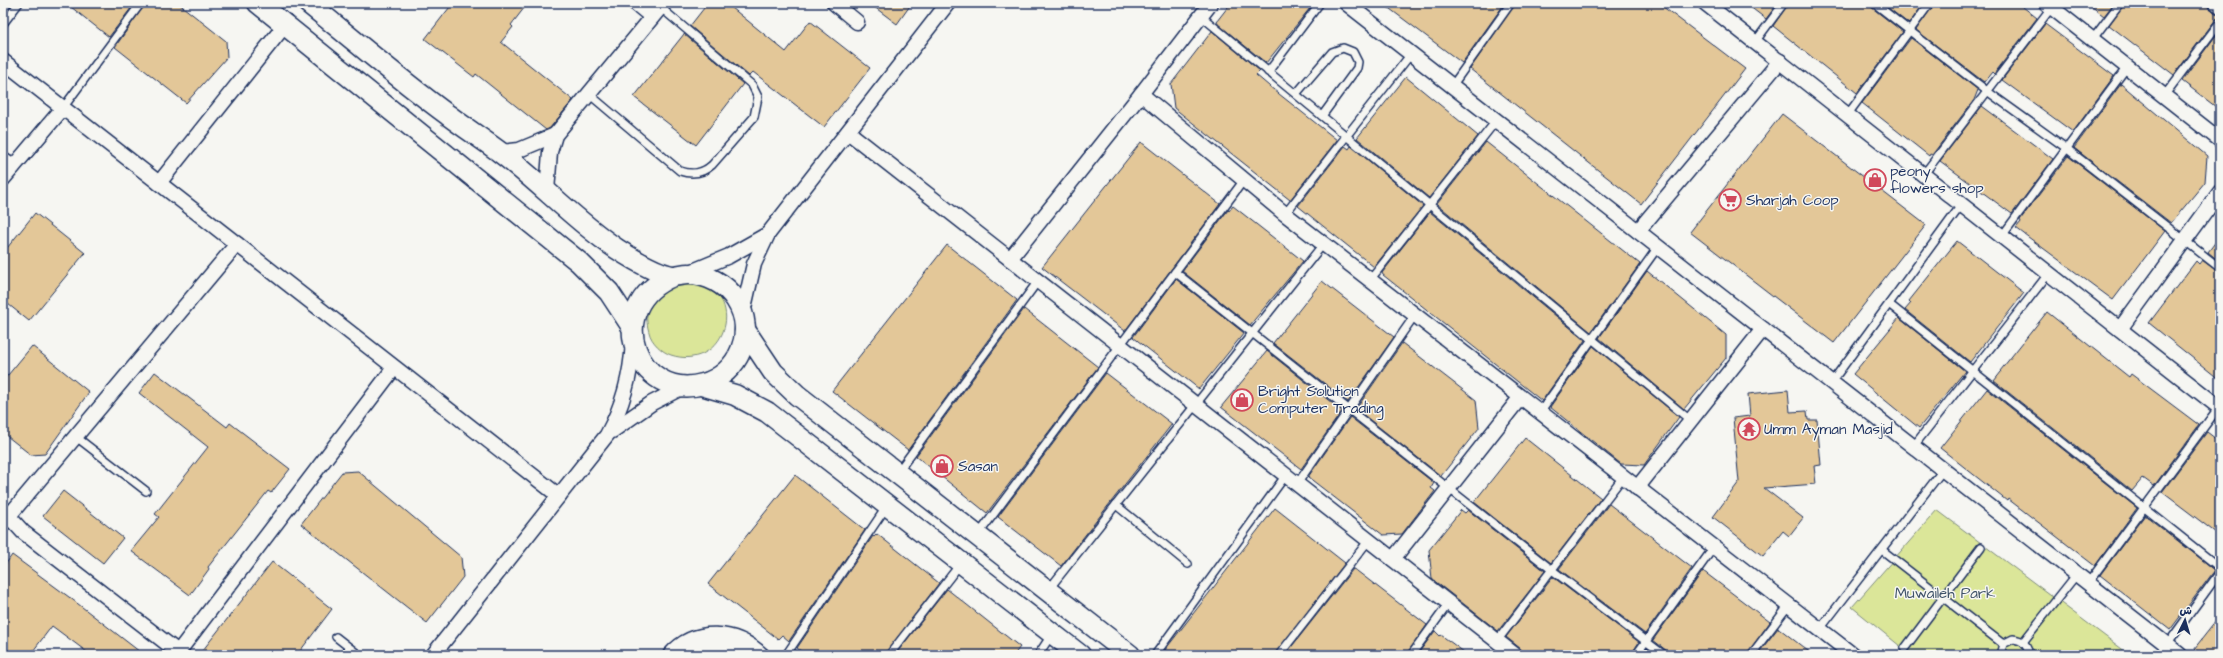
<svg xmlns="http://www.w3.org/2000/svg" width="2223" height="658" viewBox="0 0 2223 658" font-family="'Architects Daughter','Playpen Sans Arabic',sans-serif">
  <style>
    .green { fill: #dbe699; stroke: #7b8a7c }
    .building { fill: #e3c798; stroke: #1b2f5e }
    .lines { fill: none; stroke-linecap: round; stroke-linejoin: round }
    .lane-casing { stroke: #1b2f5e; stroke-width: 10 }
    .street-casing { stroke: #1b2f5e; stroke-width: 17 }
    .secondary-casing { stroke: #1b2f5e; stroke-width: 23 }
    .lane { stroke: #f6f6f2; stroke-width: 7 }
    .street { stroke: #f6f6f2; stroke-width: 14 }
    .secondary { stroke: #f6f6f2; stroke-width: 20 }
    .labels { text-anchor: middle; stroke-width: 3; stroke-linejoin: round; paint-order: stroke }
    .poi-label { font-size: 15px; fill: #1b2f5e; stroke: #f6f6f2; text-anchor: start }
    .park-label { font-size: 15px; fill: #41546a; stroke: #f6f6f2 }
  </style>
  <rect width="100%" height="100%" fill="#f6f6f2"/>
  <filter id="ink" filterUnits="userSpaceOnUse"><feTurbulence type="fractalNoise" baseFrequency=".025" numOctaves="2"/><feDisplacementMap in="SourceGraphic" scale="8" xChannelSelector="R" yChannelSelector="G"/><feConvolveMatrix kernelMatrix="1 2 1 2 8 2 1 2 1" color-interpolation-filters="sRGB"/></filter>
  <g filter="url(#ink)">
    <!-- green -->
    <g class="green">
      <path d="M674,280C683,281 697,280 704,283C748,307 719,371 671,355C662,352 651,342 649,332C641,305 656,297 674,280Z"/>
      <path d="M1937,510L2130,655H1911L1852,607Z"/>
    </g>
    <!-- building -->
    <g class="building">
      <path d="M66,3H135L109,37Z"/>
      <path d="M146,3H178L226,41L227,57L186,103L115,47Z"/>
      <path d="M453,3H528L511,25L513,27L501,42L573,100L550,128L546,130L476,74L474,77L425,39Z"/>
      <path d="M708,3H726L786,52L810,21L870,68L824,127L753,72L749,76L690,26Z"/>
      <path d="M869,3H912L897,24Z"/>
      <path d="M1231,3H1314L1266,63L1218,24L1217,21Z"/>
      <path d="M1382,3H1505L1462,63Z"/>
      <path d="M1516,3H1658L1745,69L1641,204L1470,69Z"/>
      <path d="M1745,3H1778L1766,19Z"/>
      <path d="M1789,3H1869L1871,7L1903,32L1857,93L1773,26Z"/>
      <path d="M1882,3H1924L1909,24Z"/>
      <path d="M1935,3H2018L2037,18L1994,74L1992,72L1984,82L1916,30Z"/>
      <path d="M2087,3H2114L2104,16Z"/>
      <path d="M2125,3H2204L2220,17L2216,19L2174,75L2109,25Z"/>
      <path d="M2045,24L2114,76L2073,132L2002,80Z"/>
      <path d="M2220,30V110L2182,81Z"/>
      <path d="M1212,31L1260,71L1256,75L1269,86L1337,140L1290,200L1174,108L1171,84Z"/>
      <path d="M684,34L743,84L696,145L634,97Z"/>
      <path d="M1911,38L1978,90L1974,100L1932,155L1930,154L1929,156L1862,103Z"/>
      <path d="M1406,77L1478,136L1429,198L1357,138Z"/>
      <path d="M2121,84L2207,156L2205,182L2171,223L2074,148Z"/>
      <path d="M1982,106L2053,159L2012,214L1940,161Z"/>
      <path d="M1782,114L1926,225L1834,343L1690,232Z"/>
      <path d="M1141,142L1220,204L1125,331L1042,267Z"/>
      <path d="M1486,142L1640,264L1591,332L1437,204Z"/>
      <path d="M1345,146L1349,149L1351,146L1423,206L1374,267L1298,206Z"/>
      <path d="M2068,156L2165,231L2113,300L2016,228L2021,222L2020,220Z"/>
      <path d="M1233,206L1303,261L1250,325L1182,271L1228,210L1229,211Z"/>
      <path d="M1430,212L1585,340L1542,401L1383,275L1382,273Z"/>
      <path d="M35,213L85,253L29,321L3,300V253Z"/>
      <path d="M2220,236V262L2208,252Z"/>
      <path d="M1957,241L2024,293L1970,362L1905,310L1911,303L1909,301Z"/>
      <path d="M947,245L1017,300L908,450L832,391Z"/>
      <path d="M2202,260L2220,273V380L2149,323L2196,261L2199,264Z"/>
      <path d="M1647,271L1726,335V358L1684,409L1599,338Z"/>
      <path d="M1176,279L1244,333L1199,389L1133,337Z"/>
      <path d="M1322,281L1394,337L1348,402L1273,343Z"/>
      <path d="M1024,309L1098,367L987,513L916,456Z"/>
      <path d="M2047,312L2129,377L2131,374L2199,425L2154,486L2143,478L2132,491L1994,381L2001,372L2000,371Z"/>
      <path d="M1899,318L1965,371L1919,428L1853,374Z"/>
      <path d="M1402,343L1476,400L1479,428L1441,476L1356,409Z"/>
      <path d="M32,346L89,392L45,454L31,455L3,433V381Z"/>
      <path d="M1593,346L1679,417L1644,465L1621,464L1550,407Z"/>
      <path d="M1267,351L1342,411L1301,469L1221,407Z"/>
      <path d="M155,372L227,427L230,423L290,469L271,493L268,491L208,567L209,569L190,595L131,551L159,517L155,514L208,447L139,393Z"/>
      <path d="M1106,373L1172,424L1061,566L998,517Z"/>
      <path d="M1987,389L2137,508L2095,566L2008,499L2007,501L1940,448Z"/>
      <path d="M1788,390L1790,412L1807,411L1808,420H1817L1821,465L1814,466L1816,484L1764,488L1803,518L1789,536L1783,531L1763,556L1713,517L1739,482L1733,418L1750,416L1748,394Z"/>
      <path d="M1350,417L1434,483L1431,488L1435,491L1402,534L1383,535L1308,477Z"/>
      <path d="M2207,432L2220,442V536L2162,492Z"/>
      <path d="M1525,438L1601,498L1551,563L1474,502Z"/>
      <path d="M358,471L461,557L463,577L427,623L301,524L342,472Z"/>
      <path d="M795,475L865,530L789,641L782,635L778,639L708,584Z"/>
      <path d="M63,491L123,538L103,563L43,516Z"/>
      <path d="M1609,504L1692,568L1645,634L1559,569Z"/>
      <path d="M1275,508L1345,563L1274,655H1172L1165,650Z"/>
      <path d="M1461,510L1465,513L1468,510L1545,571L1498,631L1432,579L1429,550Z"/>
      <path d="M2145,515L2215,570L2170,630L2100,575Z"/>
      <path d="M877,534L939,583L884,655H806L797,648L873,536L874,537Z"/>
      <path d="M12,555L73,600L144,655H91L52,626L30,655H3V568Z"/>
      <path d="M272,562L332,609L297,655H199Z"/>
      <path d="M1353,569L1357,571L1427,625L1406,655H1285Z"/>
      <path d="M1703,571L1770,622L1746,655H1669L1667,651L1653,640Z"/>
      <path d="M1553,577L1639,642L1631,655H1523L1521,649L1506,637Z"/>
      <path d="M947,589L1020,647L1014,655H895Z"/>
      <path d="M2220,616V655H2201L2194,649Z"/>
      <path d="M1778,628L1780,629L1813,655H1757Z"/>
      <path d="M1435,631L1440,636L1441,635L1468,655H1417Z"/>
      <path d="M1647,648L1656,655H1642Z"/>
    </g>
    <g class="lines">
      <!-- lane casing -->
      <g class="lane-casing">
        <g id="lane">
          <path d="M1874,3L1987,91L2066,148L2220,268"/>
          <path d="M2211,3L2220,10"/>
          <path d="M1201,16L1690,420"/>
          <path d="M3,24L19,3"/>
          <path d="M2092,40L2120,3"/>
          <path d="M1755,42L1784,3"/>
          <path d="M1268,72L1320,3"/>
          <path d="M1452,86L1511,3"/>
          <path d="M589,94L680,171C692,175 702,174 712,165L754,117L758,97L752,85L660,7"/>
          <path d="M1296,94L1332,52L1343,48L1353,52L1358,62L1357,68L1322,116"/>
          <path d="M2164,96L2220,22"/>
          <path d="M63,108L141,3"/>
          <path d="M1848,114L1930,3"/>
          <path d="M1924,174L2051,8"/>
          <path d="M1285,214L1411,54"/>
          <path d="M2002,236L2127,67"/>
          <path d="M1175,272L1552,570L1664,655"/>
          <path d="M1370,280L1496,121"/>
          <path d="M1889,304L2220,568"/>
          <path d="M1831,383L1962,204"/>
          <path d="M1540,412L1658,247"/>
          <path d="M75,436L146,491"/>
          <path d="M1913,447L2049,273"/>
          <path d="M897,473L1038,281"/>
          <path d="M1297,484L1415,315"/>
          <path d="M1116,505L1188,564"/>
          <path d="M978,535L1244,180"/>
          <path d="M1882,550L2003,644"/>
          <path d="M2088,583L2219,407"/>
          <path d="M1049,589L1324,243"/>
          <path d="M1820,629L1943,470"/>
          <path d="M336,637L359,655"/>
          <path d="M1497,641L1623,477"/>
          <path d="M2023,642L2077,574"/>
          <path d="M2167,645L2220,572"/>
          <path d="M1905,648L1981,547"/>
          <path d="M786,655L887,506"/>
          <path d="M889,655L961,563"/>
          <path d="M1038,655L1052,634"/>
          <path d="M1155,655L1286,475"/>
          <path d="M1279,655L1369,540"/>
          <path d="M1411,655L1449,603"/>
          <path d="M1636,655L1714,547"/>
          <path d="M1751,655L1789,605"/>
          <path d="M2000,655L2003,644L2013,639C2022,640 2029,645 2028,655"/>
        </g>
      </g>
      <!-- street casing -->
      <g class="street-casing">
        <g id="street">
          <path d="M635,3L652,17"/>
          <path d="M834,3L857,22"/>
          <path d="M1346,3L2180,655"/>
          <path d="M1705,3L2220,408"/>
          <path d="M2046,3L2220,140"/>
          <path d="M3,61L559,496"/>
          <path d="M1141,94L1285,214L1853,655"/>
          <path d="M848,132L1515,655"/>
          <path d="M501,152L519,150L555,135"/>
          <path d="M3,160L13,167"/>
          <path d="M3,179L63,108"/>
          <path d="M159,183L285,25"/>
          <path d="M547,191L550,152L555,135L664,3"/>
          <path d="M1638,231L1780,61"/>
          <path d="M1010,259L1141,94L1211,3"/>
          <path d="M688,273L729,256L768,234"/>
          <path d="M743,312L754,264L768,234L948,3"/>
          <path d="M2120,329L2220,192"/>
          <path d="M612,431L652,403L685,386"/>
          <path d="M1637,488L1763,329"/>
          <path d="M3,510L23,532L178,652"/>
          <path d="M3,523L237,244"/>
          <path d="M1393,559L1520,398"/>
          <path d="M176,655L394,368"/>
          <path d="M433,655L607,435C623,406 631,376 633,342"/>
          <path d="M670,655C695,626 736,630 762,655"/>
          <path d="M682,655C704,645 727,643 750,651"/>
        </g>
      </g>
      <!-- secondary casing -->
      <g class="secondary-casing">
        <g id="secondary">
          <path d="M258,3L579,262L609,292L632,327"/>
          <path d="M308,3C354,40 400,80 448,115C465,128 484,140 501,153C541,183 575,221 617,249C631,258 656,273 672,276C677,276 683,274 688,274C707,274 726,284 736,300C757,332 739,374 703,384C638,403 599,307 673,276"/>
          <path d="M745,330L773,372L797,395L1130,655"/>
          <path d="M701,385L735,395L767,412L1080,655"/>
        </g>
      </g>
      <!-- lane -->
      <use href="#lane" class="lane"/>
      <!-- street -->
      <use href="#street" class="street"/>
      <!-- secondary -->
      <use href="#secondary" class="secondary"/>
    </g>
  </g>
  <!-- icons -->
  <defs>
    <g id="shop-ring" transform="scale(1.15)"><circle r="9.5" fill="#f6f6f2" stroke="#d1495b" stroke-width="1.5"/><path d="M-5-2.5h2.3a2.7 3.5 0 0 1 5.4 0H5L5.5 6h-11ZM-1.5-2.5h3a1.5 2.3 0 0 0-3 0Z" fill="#d1495b"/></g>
    <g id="supermarket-ring" transform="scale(1.15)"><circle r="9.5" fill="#f6f6f2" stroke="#d1495b" stroke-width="1.5"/><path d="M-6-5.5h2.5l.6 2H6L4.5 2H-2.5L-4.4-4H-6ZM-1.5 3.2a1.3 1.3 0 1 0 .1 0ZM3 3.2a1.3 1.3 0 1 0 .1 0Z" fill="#d1495b"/></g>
    <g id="temple-ring" transform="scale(1.15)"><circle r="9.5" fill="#f6f6f2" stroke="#d1495b" stroke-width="1.5"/><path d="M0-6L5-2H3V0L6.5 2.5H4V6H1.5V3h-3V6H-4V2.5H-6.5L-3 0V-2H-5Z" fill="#d1495b"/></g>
  </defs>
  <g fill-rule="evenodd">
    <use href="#shop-ring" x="1875" y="180"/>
    <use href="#supermarket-ring" x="1730" y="200"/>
    <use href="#shop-ring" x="1242" y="400"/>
    <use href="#temple-ring" x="1749" y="429"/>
    <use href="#shop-ring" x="942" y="466"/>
  </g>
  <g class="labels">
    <!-- poi labels -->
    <g class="poi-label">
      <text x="1890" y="176">peony<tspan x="1890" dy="17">flowers shop</tspan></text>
      <text x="1746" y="205">Sharjah Coop</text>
      <text x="1258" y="396">Bright Solution<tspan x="1258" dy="17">Computer Trading</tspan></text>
      <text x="1764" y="434">Umm Ayman Masjid</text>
      <text x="958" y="471">Sasan</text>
    </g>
    <!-- park labels -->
    <g class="park-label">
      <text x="1945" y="598">Muwaileh Park</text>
    </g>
  </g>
  <!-- margin -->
  <rect width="2223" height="658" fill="none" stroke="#f6f6f2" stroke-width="16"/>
  <rect x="8" y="8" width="2207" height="642" fill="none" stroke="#1b2f5e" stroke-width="1.5" filter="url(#ink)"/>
  <!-- north arrow -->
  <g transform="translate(2185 620) rotate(5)" stroke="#f6f6f2" stroke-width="3" paint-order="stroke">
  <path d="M0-3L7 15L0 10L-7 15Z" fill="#1b2f5e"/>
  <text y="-6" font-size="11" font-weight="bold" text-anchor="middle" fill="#1b2f5e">ش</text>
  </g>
</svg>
